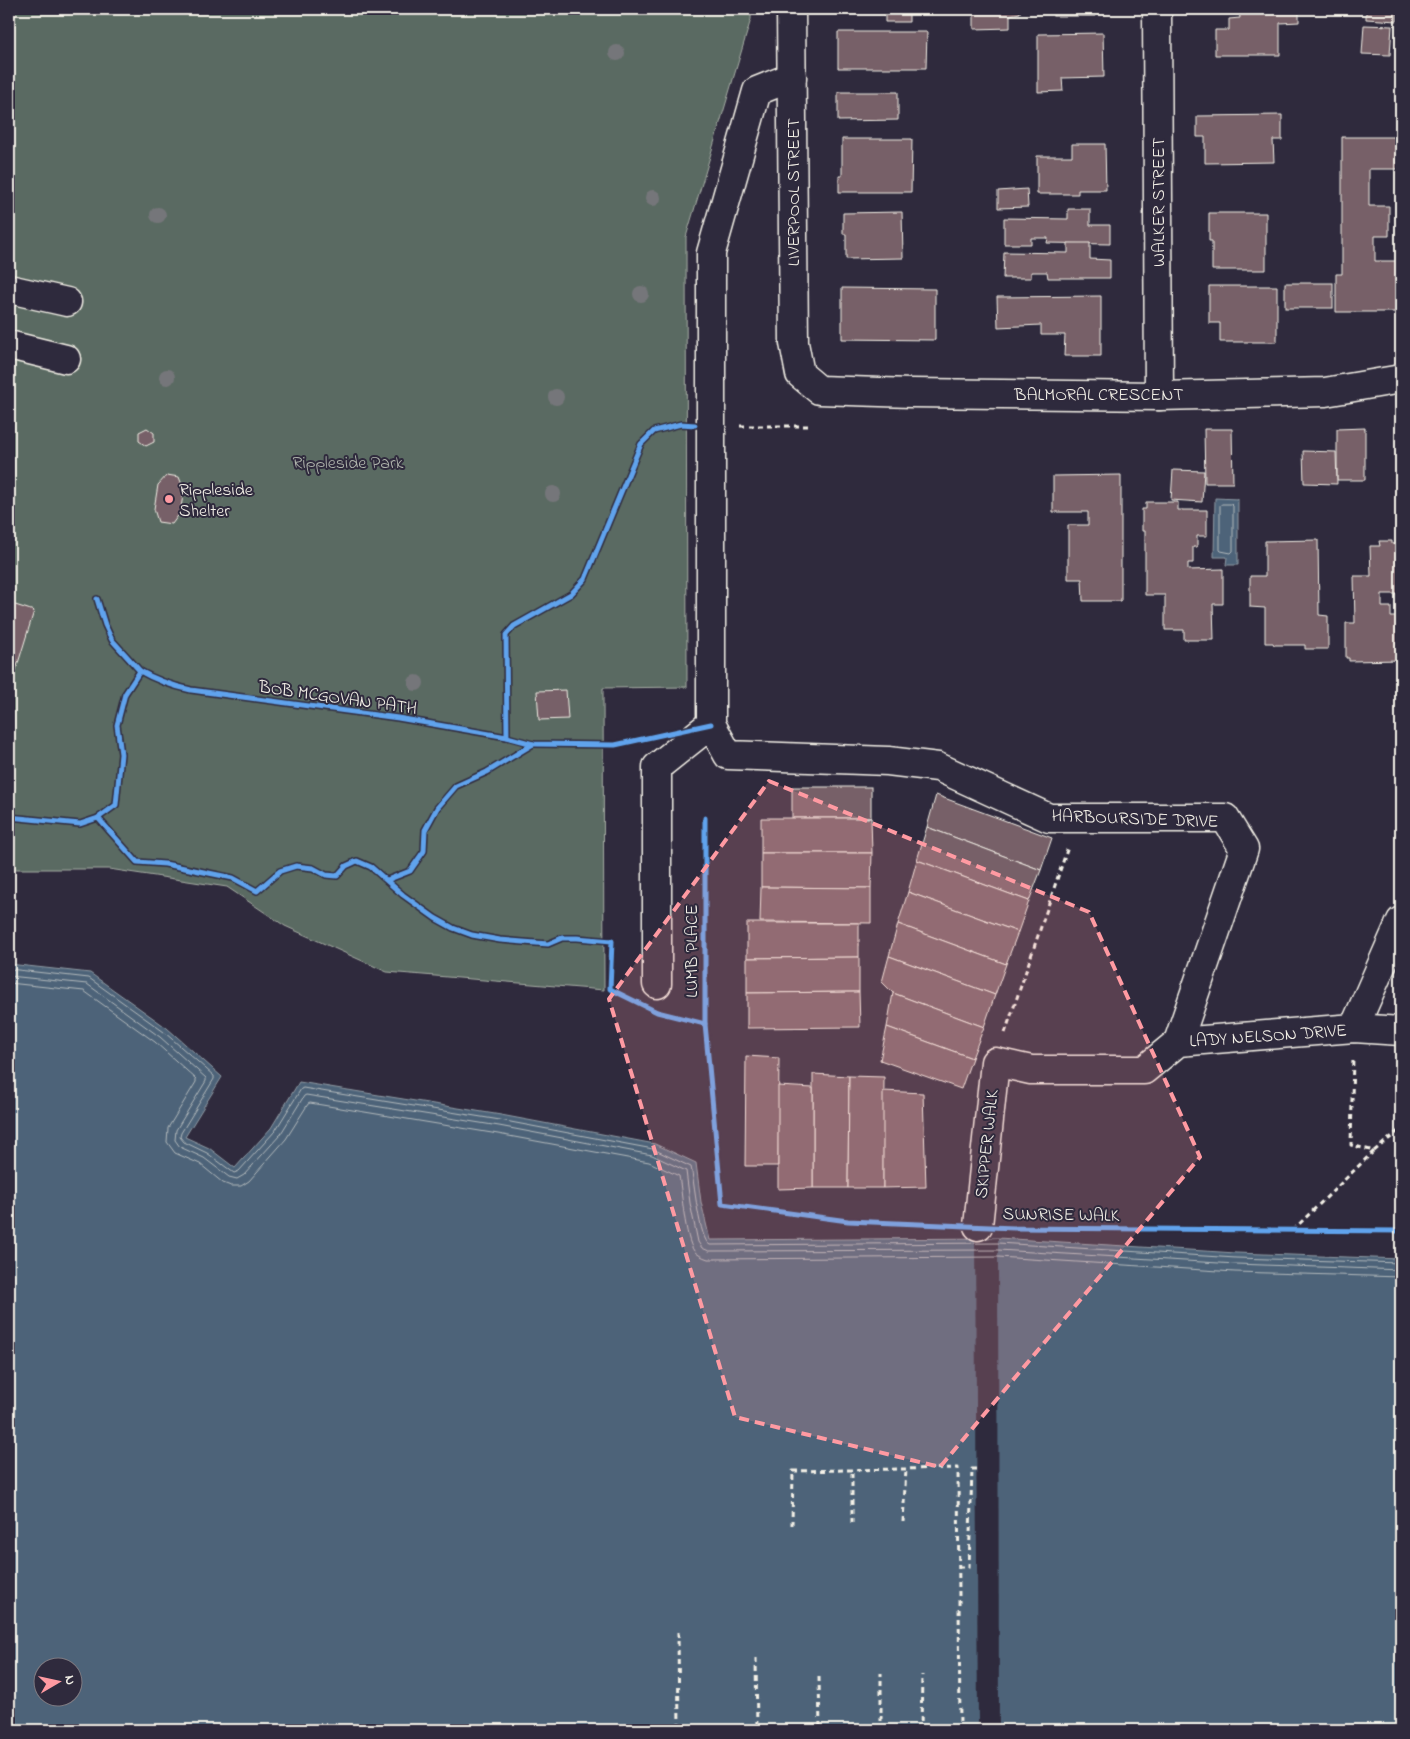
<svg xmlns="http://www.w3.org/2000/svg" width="1410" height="1739" viewBox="0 0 1410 1739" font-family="'Indie Flower',sans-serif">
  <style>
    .green { fill: #5a6a62; stroke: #a7aea5 }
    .water { fill: #4e6479; stroke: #909ca5; fill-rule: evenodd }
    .pier { fill: #2f2a3d }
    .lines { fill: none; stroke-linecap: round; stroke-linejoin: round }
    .shore { stroke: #b2b9bc; stroke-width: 1 }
    .building { fill: #776067; stroke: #f4f1e8 }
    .minor-casing { stroke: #f4f1e8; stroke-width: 31 }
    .path { stroke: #f4f1e8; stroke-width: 3; stroke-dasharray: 5 4; stroke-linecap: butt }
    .minor { stroke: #2f2a3d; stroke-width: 28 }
    .cycleway-casing { stroke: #2f2a3d; stroke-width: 8 }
    .cycleway { stroke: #60a3ed; stroke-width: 5 }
    .tree { fill: #75767a }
    .marked { fill: #ff9aa2; fill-opacity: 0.2; stroke: #ff9aa2; stroke-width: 4; stroke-dasharray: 10 6; stroke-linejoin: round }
    .poi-dot { fill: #ff9aa2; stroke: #2f2a3d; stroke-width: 2 }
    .labels { text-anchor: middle; stroke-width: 4; stroke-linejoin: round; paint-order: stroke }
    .street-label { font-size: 18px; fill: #f4f1e8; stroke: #2f2a3d }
    .park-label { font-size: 18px; fill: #afb4ac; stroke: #2f2a3d }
    .poi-label { font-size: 18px; fill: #f4f1e8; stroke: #2f2a3d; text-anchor: start }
  </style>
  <rect width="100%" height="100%" fill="#2f2a3d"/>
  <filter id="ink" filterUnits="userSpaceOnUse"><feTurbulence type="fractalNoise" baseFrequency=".02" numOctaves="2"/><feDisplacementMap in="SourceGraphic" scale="10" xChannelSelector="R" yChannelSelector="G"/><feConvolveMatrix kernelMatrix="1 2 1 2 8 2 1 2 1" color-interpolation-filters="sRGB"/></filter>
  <g filter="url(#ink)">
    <!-- green -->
    <path class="green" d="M9,9H751V19L686,237L687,687L603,688L604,990L387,972L285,926L227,887L109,869H9Z"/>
    <!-- water -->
    <g class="water">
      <path d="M1215,498L1238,499V565H1226L1227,557H1214Z"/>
      <path d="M9,964L90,973L167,1028L222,1077L185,1137L209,1148L235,1168L271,1128L299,1082L501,1115L655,1144L696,1163L701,1202L710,1240L998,1238L1236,1253L1401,1259V1730H9ZM42,1666H72V1696H42Z"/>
    </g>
    <!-- pier -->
    <path class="pier" d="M998,1238L999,1730H978L975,1239Z"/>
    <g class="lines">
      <!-- shore -->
      <g class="shore">
        <path d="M1222,504H1231L1233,506V551L1231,553L1221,551L1220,550V506Z"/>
        <path d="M9,969L89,978L164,1032L214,1076V1079L181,1133L180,1137L184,1142L207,1153L234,1173L239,1171L275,1131L301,1089L303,1088L500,1120L653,1149L691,1167C694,1180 699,1240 710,1245L998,1243L1236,1258L1401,1263"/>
        <path d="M9,976L87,984L160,1037L206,1078V1081L176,1130L175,1140L180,1147L204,1158L229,1177L237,1179L244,1175L280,1135L304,1096L306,1095L499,1126L652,1155L686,1171L690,1203L698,1242L702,1248L709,1251L998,1250L1236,1264L1401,1270"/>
        <path d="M9,983L84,991L155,1042L196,1079V1082L168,1128L167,1142L175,1153L200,1164L223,1183L231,1186H241L249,1181L286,1139L308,1104L310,1103L498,1134L649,1162L679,1176C682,1193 685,1238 694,1251C698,1255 702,1257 708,1259L998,1257L1235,1272L1401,1277"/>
      </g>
    </g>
    <!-- building -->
    <g class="building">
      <path d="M838,9H924V14L909,13V22H885V14L838,13Z"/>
      <path d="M974,9H1020V13L1010,15V28L974,29Z"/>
      <rect x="1053" y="9" width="42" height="7"/>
      <path d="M1239,9H1299V22L1280,23V55H1215V30H1229V19L1240,18Z"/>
      <path d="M1366,9H1397V21L1366,19Z"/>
      <path d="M1364,25L1392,26L1390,55L1362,54Z"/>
      <path d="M838,32H927L926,68H838Z"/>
      <path d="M1103,33L1104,77L1062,78L1063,91L1038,92V34Z"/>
      <path d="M838,92H898V120L838,121Z"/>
      <path d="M1282,115V140H1273L1274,162L1205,163V137H1197V116Z"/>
      <path d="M1342,137H1401V169H1369V206H1389V236H1375V261H1401V312H1336V274H1342Z"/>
      <path d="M842,139H912L911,192H839V176H842Z"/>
      <path d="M1072,144H1105L1106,190H1078V194H1037V156H1072Z"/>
      <path d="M1027,189L1028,207L998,208V191Z"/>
      <path d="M1068,209H1090V225H1110V244L1047,243L1048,238H1031V244H1004V218L1068,219Z"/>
      <path d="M902,212L903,258L846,259V234H843V213Z"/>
      <path d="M1209,213H1266V270H1212V241H1209Z"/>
      <path d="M1068,243H1090V259L1110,260V278H1048L1047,272H1031V278H1003L1004,252L1068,253Z"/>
      <rect x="1285" y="283" width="48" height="25"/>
      <path d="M1209,286H1277V342H1220V323H1209Z"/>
      <path d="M842,288L935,289V340L842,339Z"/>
      <path d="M1101,296V356H1064L1065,335H1041V325L998,327L997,297Z"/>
      <path d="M147,428L154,433V442L146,446L139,441V432Z"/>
      <path d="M1365,428V480H1337V429Z"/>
      <path d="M1204,429H1232L1233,483H1205Z"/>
      <path d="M1303,451L1336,452L1337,484L1304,483Z"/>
      <path d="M1173,470L1204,471L1202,502L1171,500Z"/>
      <path d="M167,475L179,477L184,490L180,513L172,524L158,522L154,509L158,485Z"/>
      <path d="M1121,475V601H1083L1082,579H1068V525H1088V512H1053V476Z"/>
      <path d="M1146,502H1178V510H1207V536H1197V547H1193V563H1188V570L1223,569V604H1213L1214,640H1184V630H1165V595H1145V531H1142V509H1146Z"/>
      <path d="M1318,540L1319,615L1328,616V649H1305V645H1274L1273,643H1265V608L1250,607V576H1265V541Z"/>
      <path d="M1379,541H1392V544H1401V594H1382V607H1391V617H1401V660L1349,661V658H1346V623H1355L1354,576H1371L1370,546H1380Z"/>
      <path d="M9,603L34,611L12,683L9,682Z"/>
      <path d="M566,690L568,719L539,720L537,691Z"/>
      <rect x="792" y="787" width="79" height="31"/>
      <path d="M936,795L1052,838L1041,870L927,827Z"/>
      <path d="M761,818H871L872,853H761Z"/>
      <path d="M927,827L1041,870L1029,901L917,860Z"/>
      <path d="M761,853H872L871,888L761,887Z"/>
      <path d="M917,860L1029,901L1018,932L908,892Z"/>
      <path d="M761,887L871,888V923L760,922Z"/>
      <path d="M908,892L1018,932L1006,964L898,924Z"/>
      <path d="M747,923H859V957L747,958Z"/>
      <path d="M898,924L1006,964L995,995L889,956Z"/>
      <path d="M889,956L995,995L984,1027L893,993L882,982Z"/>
      <path d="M859,957V992L747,993V958Z"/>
      <path d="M859,992L860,1027L747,1028V993Z"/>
      <path d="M893,993L984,1027L972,1058L887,1027Z"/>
      <path d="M887,1027L972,1058L961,1089L880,1060Z"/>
      <path d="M746,1056L779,1058L778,1166H745Z"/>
      <path d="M813,1074L849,1076L848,1188H813Z"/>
      <path d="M849,1076L884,1077L883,1188H848Z"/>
      <path d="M778,1086L813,1088V1188L778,1189Z"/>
      <path d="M883,1091L923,1093L926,1187L883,1188Z"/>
    </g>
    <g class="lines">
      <!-- minor casing -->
      <g class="minor-casing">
        <g id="minor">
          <path d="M791,9L794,343L800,374L819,390L911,393L1159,396L1325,392L1401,379"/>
          <path d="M1157,9L1159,396"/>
          <path d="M792,77L757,91L711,253V724L728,755L888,761L938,767L1049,818H1225L1244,849L1178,1042"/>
          <path d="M9,289L67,302"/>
          <path d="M9,345L66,359"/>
          <path d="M657,984V767L711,724"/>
          <path d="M1354,1028L1401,921"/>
          <path d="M978,1226L995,1062L1031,1070H1144L1178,1042L1354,1028L1401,1031"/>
        </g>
      </g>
      <!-- path -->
      <g class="path">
        <path d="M740,426H812"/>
        <path d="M1005,1033L1068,847"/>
        <path d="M1374,1151L1401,1129"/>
        <path d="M1293,1230L1374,1151L1351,1145L1353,1057"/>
        <path d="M903,1522L906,1469"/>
        <path d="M852,1523V1470"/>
        <path d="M792,1525L793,1471L958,1468L960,1730"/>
        <path d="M959,1567H969L972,1469H976"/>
        <path d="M678,1632L679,1730"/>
        <path d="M756,1658L757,1730"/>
        <path d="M819,1677L820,1730"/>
        <path d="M881,1730V1673"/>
        <path d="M921,1730L922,1675"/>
      </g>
      <!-- minor -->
      <use href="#minor" class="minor"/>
      <!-- cycleway casing -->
      <g class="cycleway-casing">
        <g id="cycleway">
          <path d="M97,599L105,625L112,640L140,671"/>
          <path d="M507,737L506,635L514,626L571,594L585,579L641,444L654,431L681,424L695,425"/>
          <path d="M9,817L80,824L98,818L116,805L121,754L117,725L125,694L140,671C157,681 173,686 191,690L398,718L507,737L533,744L615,745L711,724"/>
          <path d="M98,818L137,862L165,864L233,878L257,891L280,871L296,866L313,868L326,875L337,876L346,866L357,861L371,867L403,895L435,918L453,928L472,935L500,940L548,944L562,938H577L612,941L610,989L657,1012L705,1024"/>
          <path d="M705,818V1024L722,1204L848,1221L1014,1228L1401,1231"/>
          <path d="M387,880L410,871L424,851L425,830L437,808L456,786L487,772L533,744"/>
        </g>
      </g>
      <!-- cycleway -->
      <use href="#cycleway" class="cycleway"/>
    </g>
    <!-- trees -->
    <g class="tree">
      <circle cx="617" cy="53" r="8"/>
      <circle cx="653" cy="198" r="8"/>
      <circle cx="158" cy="215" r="8"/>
      <circle cx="641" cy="294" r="8"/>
      <circle cx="167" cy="377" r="8"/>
      <circle cx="556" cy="397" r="8"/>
      <circle cx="553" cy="494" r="8"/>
      <circle cx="416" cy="683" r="8"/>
    </g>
  </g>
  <!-- marked area -->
  <path class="marked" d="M769,781L1089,912L1200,1157L940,1467L735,1417L609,999Z"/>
  <!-- markers -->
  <circle class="poi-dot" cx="169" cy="499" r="5"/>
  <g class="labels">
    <!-- street labels -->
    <g class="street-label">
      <text transform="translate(793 192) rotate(-90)" y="6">LIVERPOOL STREET</text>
      <text transform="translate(1158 202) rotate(-90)" y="6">WALKER STREET</text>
      <text x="1099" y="400">BALMORAL CRESCENT</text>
      <text transform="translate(338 697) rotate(8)" y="6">BOB MCGOVAN PATH</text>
      <text transform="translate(1135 818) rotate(2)" y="6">HARBOURSIDE DRIVE</text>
      <text transform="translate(691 951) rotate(-90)" y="6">LUMB PLACE</text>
      <text transform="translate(1268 1035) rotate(-4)" y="6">LADY NELSON DRIVE</text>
      <text transform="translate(986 1144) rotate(-84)" y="6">SKIPPER WALK</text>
      <text transform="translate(1061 1214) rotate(1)" y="6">SUNRISE WALK</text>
    </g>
    <!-- park labels -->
    <g class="park-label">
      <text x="348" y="468">Rippleside Park</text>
    </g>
    <!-- poi labels -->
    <g class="poi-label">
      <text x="179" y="495">Rippleside<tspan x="179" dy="21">Shelter</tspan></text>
    </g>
  </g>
  <!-- margin -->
  <rect width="1410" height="1739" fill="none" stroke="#2f2a3d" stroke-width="30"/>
  <rect x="15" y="15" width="1380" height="1709" fill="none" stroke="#f4f1e8" stroke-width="2" filter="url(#ink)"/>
  <!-- north arrow -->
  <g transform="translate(58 1682) rotate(81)"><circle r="24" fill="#2f2a3d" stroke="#7e7a81"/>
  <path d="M0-4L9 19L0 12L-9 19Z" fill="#ff9aa2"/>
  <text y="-8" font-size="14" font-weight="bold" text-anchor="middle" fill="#f4f1e8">N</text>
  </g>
</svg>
